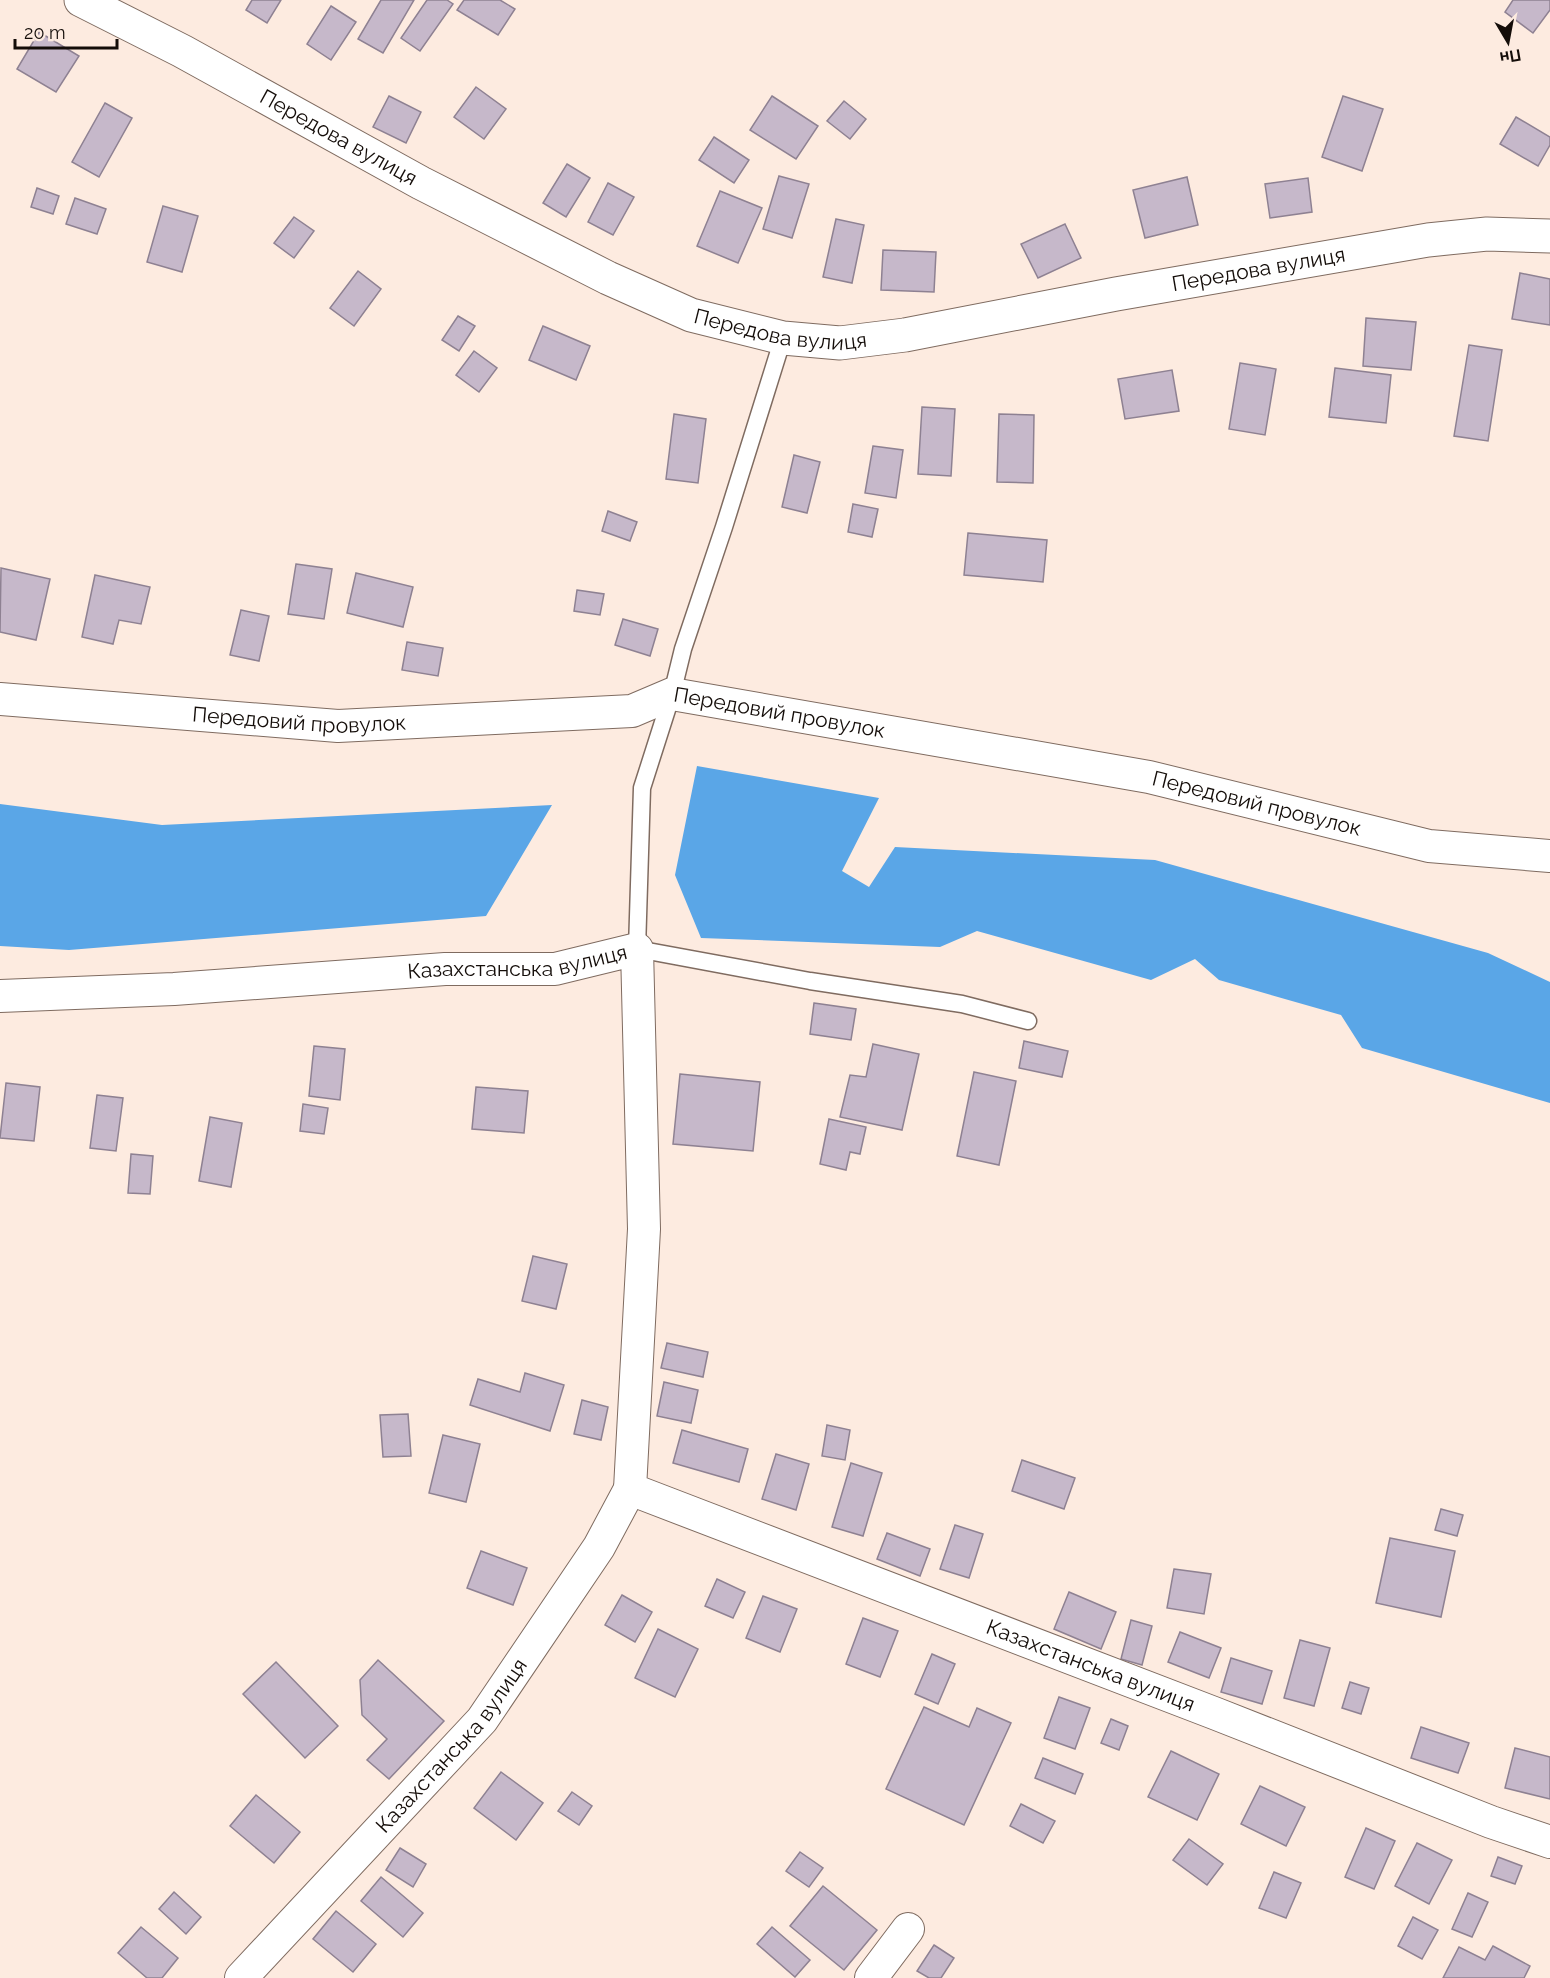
<svg xmlns="http://www.w3.org/2000/svg" width="1550" height="1978" viewBox="0 0 1550 1978" font-family="Raleway,sans-serif">
  <style>
    .water { fill: #5aa6e7 }
    .building { fill: #c6b8ca; stroke: #8e8192; stroke-width: 1.5 }
    .lines { fill: none; stroke-linecap: round; stroke-linejoin: round }
    .service-casing { stroke: #7f6b60; stroke-width: 19 }
    .minor-casing { stroke: #7f6b60; stroke-width: 34 }
    .tertiary-casing { stroke: #7f6b60; stroke-width: 35 }
    .service { stroke: #fff; stroke-width: 16 }
    .minor { stroke: #fff; stroke-width: 32 }
    .tertiary { stroke: #fff; stroke-width: 33 }
    .labels { text-anchor: middle; stroke-width: 4.5; stroke-linejoin: round; paint-order: stroke }
    .street-label { font-size: 21px; fill: #140d09; stroke: #fdebe0 }
  </style>
  <rect width="100%" height="100%" fill="#fdebe0"/>
  <!-- water -->
  <g class="water">
    <path d="M697,766L879,798L842,871L869,887L895,847L1155,860L1488,953L1550,982V1103L1362,1048L1341,1015L1219,980L1195,959L1151,980L977,931L940,947L701,938L675,875Z"/>
    <path d="M0,804L162,825L552,805L486,916L69,950L0,946Z"/>
  </g>
  <!-- building -->
  <g class="building">
    <path d="M252,0H281L267,23L246,10Z"/>
    <path d="M381,0H414L383,53L358,39Z"/>
    <path d="M427,0H447L453,4L420,51L401,38Z"/>
    <path d="M464,0H500L515,9L498,35L457,10Z"/>
    <path d="M1513,0H1550V10L1533,33L1505,12Z"/>
    <path d="M331,6L356,22L331,60L307,44Z"/>
    <path d="M39,32L79,56L56,92L17,69Z"/>
    <path d="M476,87L506,109L484,139L454,117Z"/>
    <path d="M389,96L421,112L406,143L373,127Z"/>
    <path d="M772,96L818,126L796,159L750,130Z"/>
    <path d="M1343,96L1383,109L1362,171L1322,157Z"/>
    <path d="M844,101L866,119L850,139L827,121Z"/>
    <path d="M105,103L132,118L99,177L72,162Z"/>
    <path d="M1516,117L1550,137V145L1538,166L1500,144Z"/>
    <path d="M714,137L749,160L734,183L699,160Z"/>
    <path d="M567,164L590,178L566,217L543,203Z"/>
    <path d="M779,176L809,184L792,238L763,229Z"/>
    <path d="M1187,177L1198,225L1145,238L1133,190Z"/>
    <path d="M1308,178L1312,212L1270,218L1265,184Z"/>
    <path d="M608,183L634,197L613,235L588,222Z"/>
    <path d="M37,188L59,196L53,214L31,207Z"/>
    <path d="M720,191L762,208L738,263L697,246Z"/>
    <path d="M75,198L106,209L97,234L66,224Z"/>
    <path d="M163,206L198,216L182,272L147,262Z"/>
    <path d="M294,217L314,231L294,258L274,243Z"/>
    <path d="M836,219L864,225L852,283L823,277Z"/>
    <path d="M1065,224L1081,258L1038,278L1021,244Z"/>
    <path d="M883,250L936,252L934,292L881,290Z"/>
    <path d="M358,271L381,289L354,326L330,308Z"/>
    <path d="M1520,273L1550,279V325L1512,319Z"/>
    <path d="M458,316L475,326L459,351L442,340Z"/>
    <path d="M1366,318L1416,322L1411,370L1363,366Z"/>
    <path d="M543,326L590,346L576,380L529,360Z"/>
    <path d="M1469,345L1502,350L1488,441L1454,436Z"/>
    <path d="M474,351L497,368L479,392L456,375Z"/>
    <path d="M1240,363L1276,369L1265,435L1229,429Z"/>
    <path d="M1335,368L1391,375L1386,423L1329,417Z"/>
    <path d="M1172,370L1179,411L1125,419L1118,379Z"/>
    <path d="M922,407L955,409L951,476L918,474Z"/>
    <path d="M674,414L706,419L698,483L666,479Z"/>
    <path d="M999,414L1034,415L1033,483L997,482Z"/>
    <path d="M873,446L903,450L896,498L865,493Z"/>
    <path d="M794,455L820,462L807,513L782,507Z"/>
    <path d="M853,504L878,509L872,537L848,532Z"/>
    <path d="M608,511L637,522L630,541L602,531Z"/>
    <path d="M968,533L1047,540L1043,582L964,575Z"/>
    <path d="M296,564L332,569L324,619L288,614Z"/>
    <path d="M1,568L50,579L36,640L0,632Z"/>
    <path d="M356,573L413,587L403,627L347,613Z"/>
    <path d="M95,575L150,587L141,624L119,620L113,644L82,637Z"/>
    <path d="M577,590L604,594L600,615L574,611Z"/>
    <path d="M241,610L269,616L259,661L230,655Z"/>
    <path d="M623,619L658,629L650,656L615,645Z"/>
    <path d="M407,642L443,648L438,676L402,670Z"/>
    <path d="M814,1003L856,1009L851,1040L810,1034Z"/>
    <path d="M1024,1041L1068,1051L1062,1077L1019,1068Z"/>
    <path d="M873,1044L919,1054L902,1130L840,1117L850,1075L866,1077Z"/>
    <path d="M314,1046L345,1049L340,1100L309,1096Z"/>
    <path d="M974,1072L1016,1081L999,1165L957,1156Z"/>
    <path d="M680,1074L760,1082L753,1151L673,1144Z"/>
    <path d="M6,1083L40,1087L34,1141L0,1138Z"/>
    <path d="M476,1087L528,1091L524,1133L472,1129Z"/>
    <path d="M97,1095L123,1098L116,1151L90,1148Z"/>
    <path d="M303,1104L328,1108L324,1134L300,1131Z"/>
    <path d="M210,1117L242,1123L231,1187L199,1181Z"/>
    <path d="M829,1119L866,1127L860,1154L850,1152L846,1170L820,1164Z"/>
    <path d="M131,1154L153,1156L150,1194L128,1193Z"/>
    <path d="M533,1256L567,1264L556,1309L522,1301Z"/>
    <path d="M667,1343L708,1352L703,1377L661,1368Z"/>
    <path d="M525,1373L564,1385L550,1431L470,1405L478,1379L520,1392Z"/>
    <path d="M664,1382L698,1390L691,1423L657,1416Z"/>
    <path d="M582,1400L608,1407L601,1440L574,1434Z"/>
    <path d="M408,1414L411,1456L383,1457L380,1415Z"/>
    <path d="M827,1425L850,1430L845,1460L822,1456Z"/>
    <path d="M682,1430L748,1449L739,1482L673,1463Z"/>
    <path d="M443,1435L480,1444L466,1502L429,1493Z"/>
    <path d="M776,1454L809,1464L796,1510L762,1499Z"/>
    <path d="M1022,1460L1075,1478L1064,1509L1012,1491Z"/>
    <path d="M851,1463L882,1473L863,1536L832,1527Z"/>
    <path d="M1441,1509L1463,1515L1457,1536L1435,1530Z"/>
    <path d="M955,1525L983,1534L969,1578L940,1569Z"/>
    <path d="M887,1533L930,1549L920,1576L877,1559Z"/>
    <path d="M1390,1538L1455,1551L1441,1617L1376,1603Z"/>
    <path d="M481,1551L527,1568L513,1605L467,1588Z"/>
    <path d="M1174,1569L1211,1574L1204,1614L1167,1608Z"/>
    <path d="M717,1579L745,1592L733,1618L705,1606Z"/>
    <path d="M1069,1592L1116,1612L1101,1649L1054,1629Z"/>
    <path d="M622,1595L652,1612L635,1642L605,1625Z"/>
    <path d="M763,1596L797,1609L780,1652L746,1638Z"/>
    <path d="M863,1618L898,1631L880,1677L846,1664Z"/>
    <path d="M1131,1620L1152,1626L1142,1665L1121,1659Z"/>
    <path d="M658,1629L698,1649L675,1697L635,1678Z"/>
    <path d="M1180,1632L1221,1648L1209,1678L1168,1662Z"/>
    <path d="M1300,1640L1330,1648L1314,1706L1284,1698Z"/>
    <path d="M932,1654L955,1664L938,1704L915,1694Z"/>
    <path d="M1231,1658L1272,1671L1262,1704L1221,1692Z"/>
    <path d="M378,1660L444,1721L389,1779L367,1760L387,1739L362,1715L360,1680Z"/>
    <path d="M276,1662L338,1726L305,1758L243,1694Z"/>
    <path d="M1350,1682L1369,1688L1361,1714L1342,1708Z"/>
    <path d="M1059,1697L1090,1708L1075,1749L1044,1738Z"/>
    <path d="M924,1707L969,1727L977,1708L1011,1723L964,1825L886,1789Z"/>
    <path d="M1111,1719L1128,1726L1119,1750L1101,1743Z"/>
    <path d="M1421,1727L1469,1743L1458,1773L1411,1758Z"/>
    <path d="M1515,1748L1550,1757V1799L1505,1788Z"/>
    <path d="M1171,1751L1219,1774L1197,1820L1148,1797Z"/>
    <path d="M1043,1758L1083,1774L1075,1794L1035,1778Z"/>
    <path d="M501,1772L543,1803L516,1840L474,1808Z"/>
    <path d="M1260,1786L1305,1807L1286,1846L1241,1824Z"/>
    <path d="M572,1792L592,1806L579,1825L558,1811Z"/>
    <path d="M256,1795L300,1832L274,1863L230,1826Z"/>
    <path d="M1021,1804L1055,1821L1043,1843L1010,1826Z"/>
    <path d="M1366,1828L1395,1841L1374,1889L1345,1877Z"/>
    <path d="M1189,1839L1223,1864L1207,1885L1173,1860Z"/>
    <path d="M1417,1843L1452,1860L1429,1904L1395,1886Z"/>
    <path d="M400,1848L426,1864L413,1887L386,1870Z"/>
    <path d="M800,1852L823,1868L809,1887L786,1871Z"/>
    <path d="M1498,1857L1522,1866L1515,1884L1491,1876Z"/>
    <path d="M1274,1872L1301,1883L1286,1918L1259,1908Z"/>
    <path d="M381,1877L423,1913L403,1937L361,1901Z"/>
    <path d="M823,1886L877,1930L844,1970L790,1926Z"/>
    <path d="M174,1892L201,1917L186,1934L159,1909Z"/>
    <path d="M1468,1893L1488,1902L1472,1937L1452,1929Z"/>
    <path d="M336,1911L376,1944L353,1972L313,1939Z"/>
    <path d="M1413,1917L1438,1930L1422,1959L1398,1946Z"/>
    <path d="M141,1927L178,1958L162,1978H147L118,1953Z"/>
    <path d="M772,1927L810,1960L795,1977L757,1944Z"/>
    <path d="M934,1945L954,1958L941,1978H929L917,1971Z"/>
    <path d="M1493,1946L1530,1966L1524,1978H1443L1459,1947L1485,1960Z"/>
  </g>
  <g class="lines">
    <!-- service casing -->
    <g class="service-casing">
      <path id="service" d="M783,338L724,527L683,649L672,694L642,788L637,949L810,981L962,1004L1028,1021"/>
    </g>
    <!-- minor casing -->
    <g class="minor-casing">
      <g id="minor">
        <path id="s1" d="M0,699L338,726L632,711L672,694L1149,777L1429,846L1550,856"/>
        <path id="s2" d="M0,996L174,989L445,969H555L637,949L644,1229L630,1489L1214,1713L1491,1822L1550,1842"/>
        <path id="s3" d="M241,1978L482,1720L599,1547L630,1489"/>
        <path d="M871,1978L908,1929"/>
      </g>
    </g>
    <!-- tertiary casing -->
    <g class="tertiary-casing">
      <g id="tertiary">
        <path id="s4" d="M81,0L182,51L421,183L608,278L691,315L783,338L840,343L905,335L1116,294L1428,240L1487,234L1550,236"/>
      </g>
    </g>
    <!-- service -->
    <use href="#service" class="service"/>
    <!-- minor -->
    <use href="#minor" class="minor"/>
    <!-- tertiary -->
    <use href="#tertiary" class="tertiary"/>
  </g>
  <g class="labels">
    <!-- street labels -->
    <g class="street-label">
      <text dy="7" stroke="none"><textPath href="#s4" startOffset="292">Передова вулиця</textPath></text>
      <text dy="7" stroke="none"><textPath href="#s4" startOffset="1264">Передова вулиця</textPath></text>
      <text dy="7" stroke="none"><textPath href="#s4" startOffset="778">Передова вулиця</textPath></text>
      <text dy="7" stroke="none"><textPath href="#s1" startOffset="786">Передовий провулок</textPath></text>
      <text dy="7" stroke="none"><textPath href="#s1" startOffset="300">Передовий провулок</textPath></text>
      <text dy="7" stroke="none"><textPath href="#s1" startOffset="1272">Передовий провулок</textPath></text>
      <text dy="7" stroke="none"><textPath href="#s2" startOffset="519">Казахстанська вулиця</textPath></text>
      <text dy="7" stroke="none"><textPath href="#s2" startOffset="1674">Казахстанська вулиця</textPath></text>
      <text dy="7" stroke="none"><textPath href="#s3" startOffset="314">Казахстанська вулиця</textPath></text>
    </g>
  </g>
  <!-- north arrow -->
  <g transform="translate(1508 42) rotate(170)" stroke="#fdebe0" stroke-width="4.5" paint-order="stroke">
  <path d="M0-4.5L10 22L0 15L-10 22Z" fill="#140d09"/>
  <text y="-9" font-size="16" font-weight="bold" text-anchor="middle" fill="#140d09">Пн</text>
  </g>
  <!-- scale -->
  <path d="M15 39v9h102v-9" fill="none" stroke="#140d09" stroke-width="3"/>
  <text x="24" y="39" font-size="18" fill="#140d09" stroke="#fdebe0" stroke-width="4.5" paint-order="stroke">20 m</text>
</svg>
